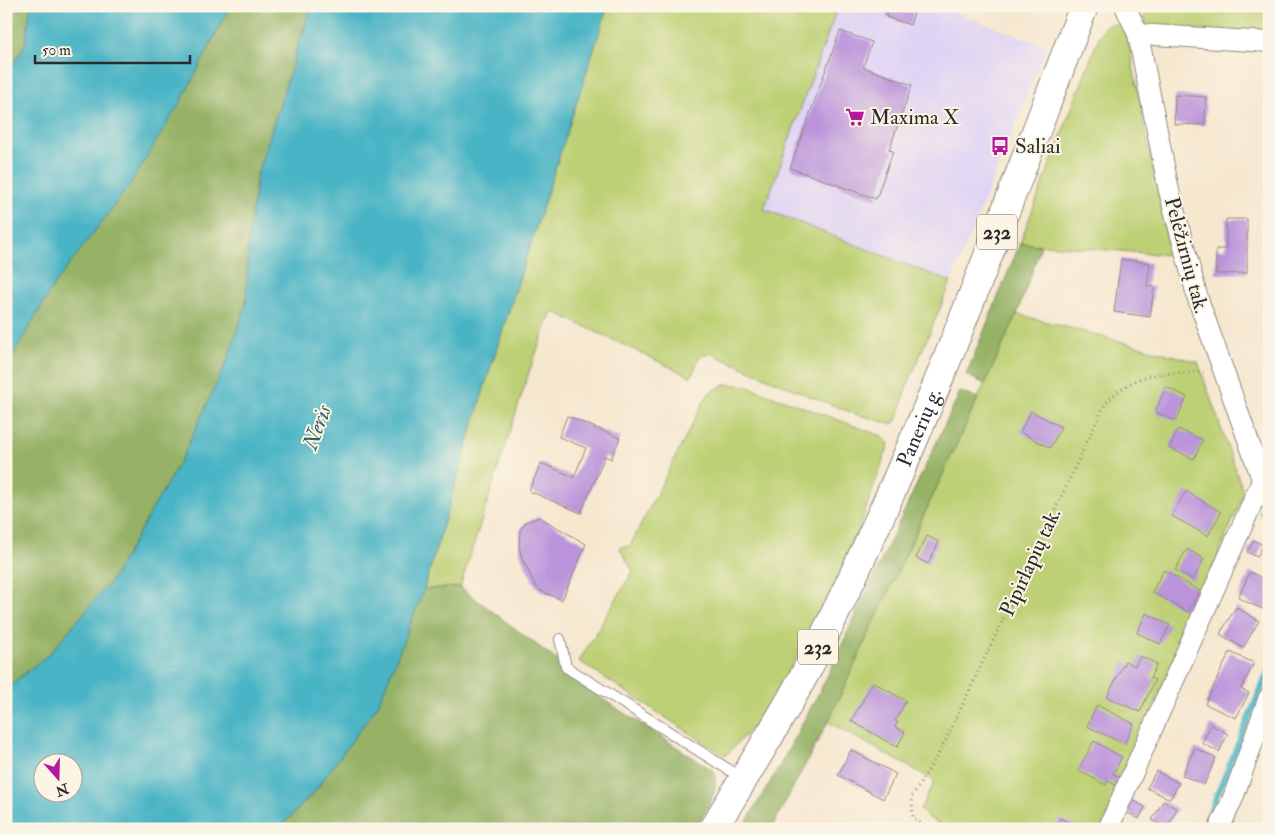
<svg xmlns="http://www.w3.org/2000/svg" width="1275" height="835" viewBox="0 0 1275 835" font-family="'IM FELL Double Pica',serif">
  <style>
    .built { fill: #e0d4f4 }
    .green { fill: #bdd074; stroke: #747e50 }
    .forest { fill: #96b266; stroke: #606e48 }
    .water { fill: #48b4c5; stroke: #3a7078; fill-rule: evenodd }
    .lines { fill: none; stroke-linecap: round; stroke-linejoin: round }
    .stream { stroke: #48b4c5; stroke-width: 6 }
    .building { fill: #bb94db }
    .service-casing { stroke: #90897d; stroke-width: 12 }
    .minor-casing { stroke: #90897d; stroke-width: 22 }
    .primary-casing { stroke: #90897d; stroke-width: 30 }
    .path { stroke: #90897d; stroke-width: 3; stroke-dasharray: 1 4; stroke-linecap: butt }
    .service { stroke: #fff; stroke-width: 10 }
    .minor { stroke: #fff; stroke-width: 20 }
    .primary { stroke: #fff; stroke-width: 28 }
    .labels { text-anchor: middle; stroke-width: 4; stroke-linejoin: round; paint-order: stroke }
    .shield { fill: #fcf5e5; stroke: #6a6863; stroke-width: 1 }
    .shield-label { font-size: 20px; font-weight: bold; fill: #2b2b2b }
    .poi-label { font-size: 21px; fill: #2b2b2b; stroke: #fcf5e5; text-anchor: start }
    .street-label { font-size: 21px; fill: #2b2b2b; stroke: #fcf5e5 }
    .water-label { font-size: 22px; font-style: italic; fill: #355b61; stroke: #fcf5e5 }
  </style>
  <rect width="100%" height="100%" fill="#fcf5e5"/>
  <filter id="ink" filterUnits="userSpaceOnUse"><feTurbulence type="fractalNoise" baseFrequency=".02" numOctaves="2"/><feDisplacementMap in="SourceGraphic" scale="10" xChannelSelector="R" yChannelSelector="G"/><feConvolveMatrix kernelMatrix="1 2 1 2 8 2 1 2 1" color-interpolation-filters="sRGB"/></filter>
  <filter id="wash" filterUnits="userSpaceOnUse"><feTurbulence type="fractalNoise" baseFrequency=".0096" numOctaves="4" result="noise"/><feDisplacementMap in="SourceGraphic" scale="20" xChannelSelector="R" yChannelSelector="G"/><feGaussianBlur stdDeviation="1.12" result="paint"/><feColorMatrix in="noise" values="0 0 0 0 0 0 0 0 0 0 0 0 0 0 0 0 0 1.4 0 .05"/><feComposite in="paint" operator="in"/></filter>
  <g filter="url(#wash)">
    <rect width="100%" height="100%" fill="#f6e7cf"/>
    <!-- built -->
    <path class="built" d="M838,6H937L1047,46L951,282L764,209Z"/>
    <!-- green -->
    <g class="green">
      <path d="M608,6H838L764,209L951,282L905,391L898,419L892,424L855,414L807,395L712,354L700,356L691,377L552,311L529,372L460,587L424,589L489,372Z"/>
      <path d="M1145,6H1269V34L1145,27Z"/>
      <path d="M1110,24L1122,25L1127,35L1170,255L1020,243L1099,37L1104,27Z"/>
      <path d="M1017,314L1198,362L1244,494L1101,829H947L927,817L920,809L935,781L828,722Z"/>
      <path d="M727,384L746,386L882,436L889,444L849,556L767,712L725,756L579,661L633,571L619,547L630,546L703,403L710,392Z"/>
    </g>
    <!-- forest -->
    <g class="forest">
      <path d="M6,6H31L25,44L6,77Z"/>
      <path d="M230,6H311L257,175L248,243L246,304L227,361L183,456L111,581L49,654L6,688V367L54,285L183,98Z"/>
      <path d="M1020,243L1041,246L1017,314L985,384L966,375Z"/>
      <path d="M960,392L978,398L828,722L771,829H742L778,769L824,683Z"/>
      <path d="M460,587L558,661L562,673L714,771C721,791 705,811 695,829H279L315,791L378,705L424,589Z"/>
    </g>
    <!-- water -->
    <g class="water">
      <path d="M31,6H230L183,98L129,186L54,285L6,367V77L25,44Z"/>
      <path d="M311,6H608L489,372L424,589L378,705L315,791L279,829H6V689L49,654L111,581L183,456L227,361L246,304L248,243L257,175ZM42,762H72V792H42Z"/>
    </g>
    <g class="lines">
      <!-- stream -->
      <g class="stream">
        <path d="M1262,512L1269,525"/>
        <path d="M1203,829L1269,669"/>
      </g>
    </g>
    <g id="blocks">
      <!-- building -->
      <g class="building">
        <path d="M889,6L914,13L910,25L886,17Z"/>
        <path d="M840,31L872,42L863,67L912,85L889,150L893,151L876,199L790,168Z"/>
        <path d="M1175,95L1206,97L1205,125L1174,124Z"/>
        <path d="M1226,219H1247V273L1216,274V249H1226Z"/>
        <path d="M1121,259L1150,263L1147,286L1154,287L1150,317L1114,312Z"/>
        <path d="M1166,387L1187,397L1176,421L1155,412Z"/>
        <path d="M1031,411L1061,427L1050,448L1020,432Z"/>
        <path d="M567,416L620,438L611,459L605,456L581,513L529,491L541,463L574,477L586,448L559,437Z"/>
        <path d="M1178,429L1203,440L1194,459L1169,448Z"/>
        <path d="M1186,491L1221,512L1208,536L1172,516Z"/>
        <path d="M539,517L586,544L562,600L541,591L535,585L522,558L519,547L520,530L526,522Z"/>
        <path d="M927,536L939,542L928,564L916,558Z"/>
        <path d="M1254,540L1263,545L1257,557L1247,552Z"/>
        <path d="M1187,549L1204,559L1193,580L1175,570Z"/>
        <path d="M1164,570L1200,591L1188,612L1152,592Z"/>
        <path d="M1250,572L1269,581V602L1265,610L1238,598Z"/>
        <path d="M1236,607L1259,621L1243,648L1220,634Z"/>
        <path d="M1146,613L1170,625L1160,644L1137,633Z"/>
        <path d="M1230,652L1254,663L1241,689L1249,693L1236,718L1205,704Z"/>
        <path d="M1140,656L1157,664L1150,678L1155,680L1140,712L1107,697L1125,661L1135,666Z"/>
        <path d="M873,682L906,701L895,721L898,722L895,727L905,732L897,747L851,721Z"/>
        <path d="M1097,705L1134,724L1124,744L1087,726Z"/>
        <path d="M1211,725L1228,734L1219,752L1202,743Z"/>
        <path d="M1094,741L1122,757L1113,774L1120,777L1116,785L1108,781L1106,785L1078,770Z"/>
        <path d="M1195,748L1216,758L1204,785L1182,775Z"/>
        <path d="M851,750L896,774L883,799L838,775Z"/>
        <path d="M1156,771L1179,783L1170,799L1147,788Z"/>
        <path d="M1129,798L1145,807L1139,819L1123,810Z"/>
        <path d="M1163,801L1177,809L1166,829L1152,820Z"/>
        <path d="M1060,818L1081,829H1055Z"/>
      </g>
    </g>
  </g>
  <g filter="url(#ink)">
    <use href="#blocks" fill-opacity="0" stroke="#90897d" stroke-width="1"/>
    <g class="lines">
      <!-- service casing -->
      <g class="service-casing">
        <path id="service" d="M560,639L566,667L742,778"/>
      </g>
      <!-- minor casing -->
      <g class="minor-casing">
        <g id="minor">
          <path d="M1125,6L1138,34L1169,191L1198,299L1269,499"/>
          <path d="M1138,34L1269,42"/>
          <path d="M1108,829L1262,481"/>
          <path d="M1219,829L1233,798L1269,697"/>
        </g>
      </g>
      <!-- primary casing -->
      <g class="primary-casing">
        <g id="primary">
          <path id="s1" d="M713,829C745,776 779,723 808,668C917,455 998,229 1084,6"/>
        </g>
      </g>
      <!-- path -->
      <path class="path" d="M928,829L913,817L912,797L943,746L1105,404C1138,369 1160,374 1204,372"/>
      <!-- service -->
      <use href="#service" class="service"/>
      <!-- minor -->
      <use href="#minor" class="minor"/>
      <!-- primary -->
      <use href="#primary" class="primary"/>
    </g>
  </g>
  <!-- icons -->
  <defs>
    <g id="supermarket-bare" transform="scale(1.5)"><path d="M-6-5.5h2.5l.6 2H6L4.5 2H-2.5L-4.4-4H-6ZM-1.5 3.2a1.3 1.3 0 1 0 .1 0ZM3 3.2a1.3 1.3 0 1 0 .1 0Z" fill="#b5179e" stroke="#fcf5e5" stroke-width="2.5" paint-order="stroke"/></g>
    <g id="bus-bare" transform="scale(1.5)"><path d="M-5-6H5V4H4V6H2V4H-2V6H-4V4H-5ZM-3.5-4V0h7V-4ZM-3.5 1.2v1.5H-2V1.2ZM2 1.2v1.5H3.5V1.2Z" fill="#b5179e" stroke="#fcf5e5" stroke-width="2.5" paint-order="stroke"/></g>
  </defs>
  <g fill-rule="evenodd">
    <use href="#supermarket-bare" x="855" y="117"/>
    <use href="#bus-bare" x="1000" y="146"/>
  </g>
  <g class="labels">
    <!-- shield labels -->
    <g class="shield">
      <rect x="977" y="214.5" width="40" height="35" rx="4"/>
      <rect x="798" y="629.5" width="40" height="35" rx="4"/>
    </g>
    <g class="shield-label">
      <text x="997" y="239">232</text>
      <text x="818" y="654">232</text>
    </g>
    <!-- poi labels -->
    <g class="poi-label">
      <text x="870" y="124">Maxima X</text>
      <text x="1015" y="153">Saliai</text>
    </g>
    <!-- street labels -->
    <g class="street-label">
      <text transform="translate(1187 255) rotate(75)" y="7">Pelėžirnių tak.</text>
      <text dy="7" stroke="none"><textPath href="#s1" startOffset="452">Panerių g.</textPath></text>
      <text transform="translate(1030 562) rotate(-65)" y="7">Pipirlapių tak.</text>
    </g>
    <!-- water labels -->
    <g class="water-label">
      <text transform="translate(316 427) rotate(-70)" y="8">Neris</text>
    </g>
  </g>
  <!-- margin -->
  <rect width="1275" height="835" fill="none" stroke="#fcf5e5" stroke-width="25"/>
  <!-- north arrow -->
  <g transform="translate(58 778) rotate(160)"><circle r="24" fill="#fcf5e5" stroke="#a8a49b"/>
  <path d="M0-4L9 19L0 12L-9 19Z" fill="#b5179e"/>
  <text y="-8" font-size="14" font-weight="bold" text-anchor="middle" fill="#2b2b2b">N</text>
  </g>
  <!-- scale -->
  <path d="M35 55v8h155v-8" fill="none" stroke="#2b2b2b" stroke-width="2.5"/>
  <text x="42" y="55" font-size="15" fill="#2b2b2b" stroke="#fcf5e5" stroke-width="4" paint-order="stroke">50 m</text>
</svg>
